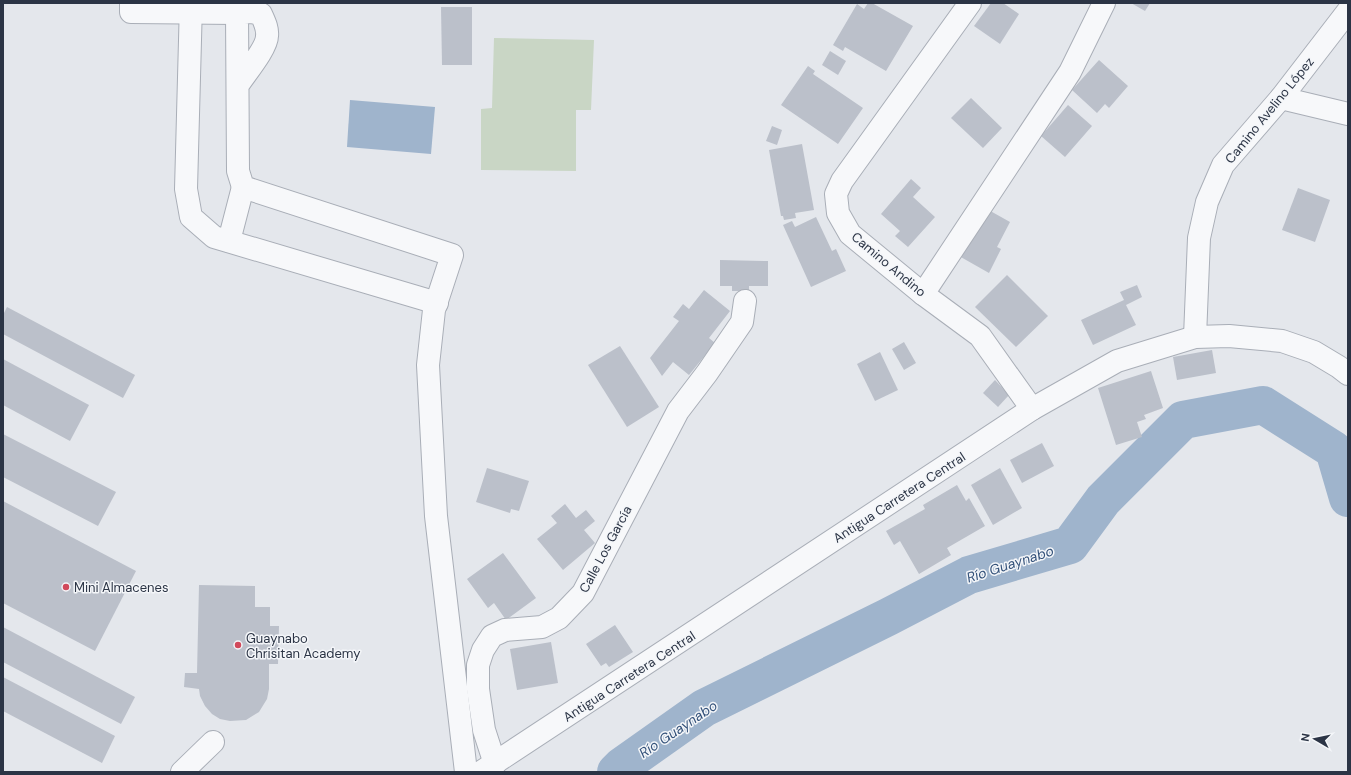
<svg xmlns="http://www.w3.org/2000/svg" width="1351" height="775" viewBox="0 0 1351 775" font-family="'DM Sans',sans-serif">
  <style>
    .green { fill: #c9d6c5 }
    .water { fill: #9fb4cc }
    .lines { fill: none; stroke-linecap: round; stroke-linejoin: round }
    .river { stroke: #9fb4cc; stroke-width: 38 }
    .building { fill: #bbc0ca }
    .minor-casing { stroke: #a9aeb7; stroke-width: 24 }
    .minor { stroke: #f7f8fa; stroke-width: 22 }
    .poi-dot { fill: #d1495b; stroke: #f4f6f9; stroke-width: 1.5 }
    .labels { text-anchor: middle; stroke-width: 3; stroke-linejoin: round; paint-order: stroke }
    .street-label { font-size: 13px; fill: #2b3445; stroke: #f4f6f9 }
    .poi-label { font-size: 13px; fill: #2b3445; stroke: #f4f6f9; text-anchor: start }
    .water-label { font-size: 14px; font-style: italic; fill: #34527a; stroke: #f4f6f9 }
  </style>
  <rect width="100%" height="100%" fill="#e4e7ec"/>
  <!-- green -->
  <path class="green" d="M494,38L594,40L591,110H576V171L481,170V109L492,108Z"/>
  <!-- water -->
  <path class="water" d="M350,100L435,107L431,154L347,147Z"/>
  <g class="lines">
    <!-- river -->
    <path class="river" d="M616,772L622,766L704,708L888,617L969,575L1070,545L1103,500L1183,420L1263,405L1334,450L1348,498"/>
  </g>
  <!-- building -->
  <g class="building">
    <path d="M868,3H872L913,26L886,71L845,47L843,51L833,45L857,4L864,9Z"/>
    <path d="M991,3H1003L1019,14L1000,44L974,26Z"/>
    <path d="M1131,3H1150L1145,11Z"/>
    <path d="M441,7H472V65H442Z"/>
    <path d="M830,51L846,61L838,75L822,65Z"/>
    <path d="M1099,60L1128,86L1109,108L1105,104L1097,113L1072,90Z"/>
    <path d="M808,66L815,71L813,74L863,108L838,144L781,105Z"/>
    <path d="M971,98L1002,128L983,148L951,118Z"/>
    <path d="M1068,105L1092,126L1065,157L1041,136Z"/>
    <path d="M772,126L782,130L777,145L766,141Z"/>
    <path d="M802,144L814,210L795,213L796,218L784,220L783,216H781L769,150Z"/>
    <path d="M911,179L921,188L913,197L935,217L908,247L895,236L900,231L881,214Z"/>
    <path d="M1298,188L1330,200L1315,242L1282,230Z"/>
    <path d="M985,208L1010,222L997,247L1001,249L989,273L959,256Z"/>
    <path d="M816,217L832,251L836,249L846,271L811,287L783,225L792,221L795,227Z"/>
    <path d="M720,260L768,261V286H749V291H732V286H720Z"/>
    <path d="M1007,275L1048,316L1016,347L975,307Z"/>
    <path d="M1137,285L1142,297L1126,305L1136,325L1093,345L1081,320L1124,300L1120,292Z"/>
    <path d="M704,290L730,311L709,338L715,343L689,375L673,362L662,376L650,358L679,321L673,317L683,304L689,309Z"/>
    <path d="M7,307L135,375L123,398L3,334V315Z"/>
    <path d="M904,342L916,363L904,370L892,349Z"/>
    <path d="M620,346L659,407L627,427L588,365Z"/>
    <path d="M1212,350L1216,373L1177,380L1173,357Z"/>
    <path d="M880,352L898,390L875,401L857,364Z"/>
    <path d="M3,359L89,405L70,441L3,405Z"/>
    <path d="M1151,371L1163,408L1144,415L1146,419L1137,422L1142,437L1116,445L1098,388Z"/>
    <path d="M995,380L1009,395L998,407L983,393Z"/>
    <path d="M3,434L116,492L98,526L3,477Z"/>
    <path d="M1042,443L1054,466L1022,483L1010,460Z"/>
    <path d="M487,468L529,481L519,511L511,509L510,513L476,502Z"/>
    <path d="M1000,468L1022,508L993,525L971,485Z"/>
    <path d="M957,485L966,501L969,498L985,526L947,548L951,555L919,574L900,541L894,545L886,531L925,509L923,505Z"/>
    <path d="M3,501L136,571L95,651L3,603Z"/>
    <path d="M565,504L576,518L586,510L595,521L584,530L595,543L563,570L537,539L557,523L551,516Z"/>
    <path d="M503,553L536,598L506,620L494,603L488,608L467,579Z"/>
    <path d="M199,585L255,586V607H270V626H279L278,664H269V689L267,699L259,712L246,720L230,721L220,719L212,714L205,706L200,696L199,689L184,687L185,673H197Z"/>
    <path d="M615,625L633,652L609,667L606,663L601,666L586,644Z"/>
    <path d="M3,627L135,697L121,724L3,662Z"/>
    <path d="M551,642L558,683L517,690L510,649Z"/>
    <path d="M3,677L115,736L102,763L3,711Z"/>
  </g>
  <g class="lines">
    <!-- minor casing -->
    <g class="minor-casing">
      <g id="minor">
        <path d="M131,3V12L237,13"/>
        <path d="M191,3L186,189L191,217L214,237L437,303"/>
        <path d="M970,3L842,181L836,194L838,213L850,234L923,294L980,336L1032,409"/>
        <path d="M238,85C245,74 267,48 267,36C268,28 264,21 261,14L251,12L237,13L238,171L243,187L452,255L434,310L428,365L436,516L466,772"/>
        <path d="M1281,98L1348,114"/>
        <path d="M229,241L243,187"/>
        <path d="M923,294L1070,72L1104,3"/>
        <path d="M1195,337L1199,238L1207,202L1223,165L1281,98L1348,11"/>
        <path d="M495,764L484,730L478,689V665L483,650L492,636L505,630L542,627L559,618L583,593L678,411L707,373L742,322L745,301"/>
        <path d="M182,772L213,742"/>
        <path d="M481,772L1032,409L1117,361L1195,337L1229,336L1282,341L1314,352L1339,367L1348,374"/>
      </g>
    </g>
    <!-- minor -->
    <use href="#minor" class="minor"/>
  </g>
  <!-- markers -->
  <g class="poi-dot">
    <circle cx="66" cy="587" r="4"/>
    <circle cx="238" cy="645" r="4"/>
  </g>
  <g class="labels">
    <!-- street labels -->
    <g class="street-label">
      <text transform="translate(1269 110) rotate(-51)" y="5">Camino Avelino López</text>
      <text transform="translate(889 264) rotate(40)" y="5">Camino Andino</text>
      <text transform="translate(899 497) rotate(-33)" y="5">Antigua Carretera Central</text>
      <text transform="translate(605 549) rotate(-62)" y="5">Calle Los García</text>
      <text transform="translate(629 676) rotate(-33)" y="5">Antigua Carretera Central</text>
    </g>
    <!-- poi labels -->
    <g class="poi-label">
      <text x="74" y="592">Mini Almacenes</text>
      <text x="246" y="643">Guaynabo<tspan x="246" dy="15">Chrisitan Academy</tspan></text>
    </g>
    <!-- water labels -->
    <g class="water-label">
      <text transform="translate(1010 564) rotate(-18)" y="5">Río Guaynabo</text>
      <text transform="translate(678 729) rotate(-34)" y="5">Río Guaynabo</text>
    </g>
  </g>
  <!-- border -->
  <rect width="1351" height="775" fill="none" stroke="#2b3445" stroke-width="8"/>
  <!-- north arrow -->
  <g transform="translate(1315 739) rotate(279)" stroke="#f4f6f9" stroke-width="3" paint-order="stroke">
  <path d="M0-3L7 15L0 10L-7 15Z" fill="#2b3445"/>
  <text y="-6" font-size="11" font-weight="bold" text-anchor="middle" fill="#2b3445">N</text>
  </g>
</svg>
